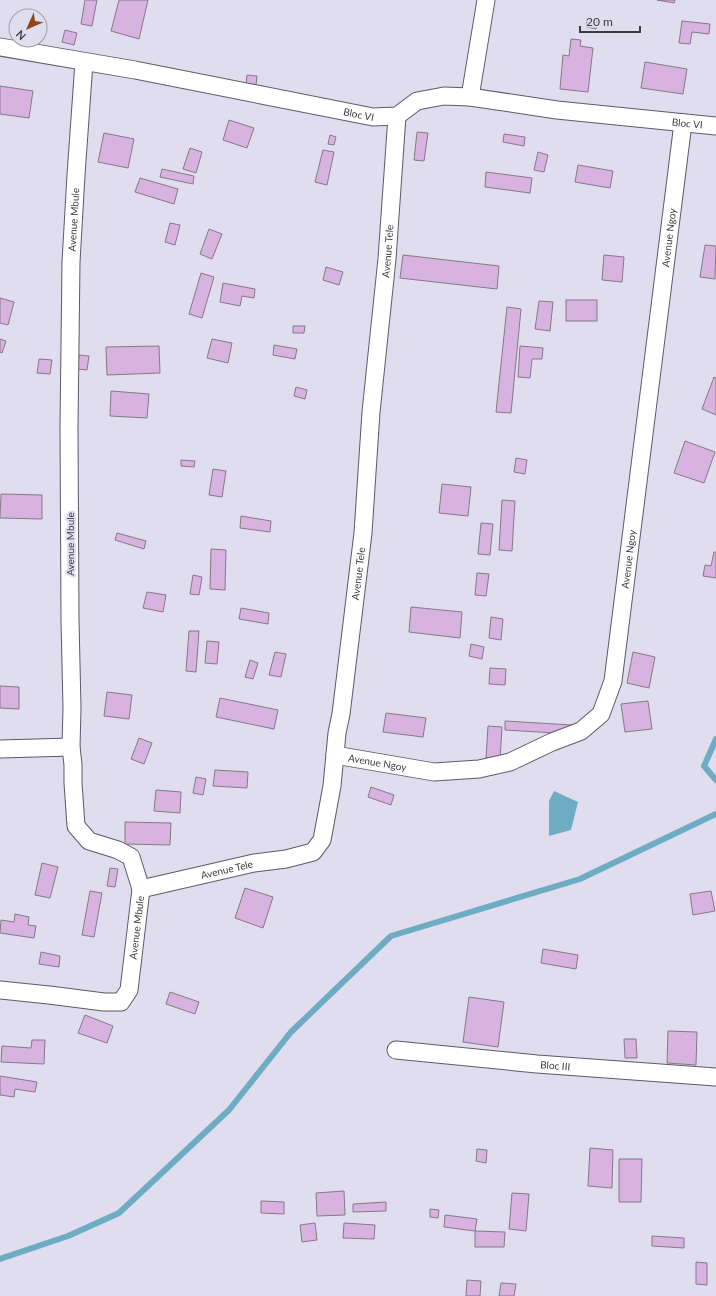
<svg xmlns="http://www.w3.org/2000/svg" width="716" height="1296" viewBox="0 0 716 1296" font-family="Lato,sans-serif">
  <style>
    .water { fill: #6eacc4 }
    .lines { fill: none; stroke-linecap: round; stroke-linejoin: round }
    .stream { stroke: #6eacc4; stroke-width: 6 }
    .building { fill: #d8b3e0; stroke: #857987 }
    .minor-casing { stroke: #5d5a6a; stroke-width: 19 }
    .minor { stroke: #fff; stroke-width: 17 }
    .labels { text-anchor: middle; stroke-width: 4; stroke-linejoin: round; paint-order: stroke }
    .street-label { font-size: 10px; fill: #3c3b42; stroke: #e0ddef }
  </style>
  <rect width="100%" height="100%" fill="#e0ddef"/>
  <!-- water -->
  <path class="water" d="M554,791L578,802L571,830L549,836V801Z"/>
  <g class="lines">
    <!-- stream -->
    <g class="stream">
      <path d="M716,739L704,766L716,780"/>
      <path d="M0,1259L68,1236L119,1213L229,1110L291,1032L391,936L580,879L716,814"/>
    </g>
  </g>
  <!-- building -->
  <g class="building">
    <path d="M85,0H97L92,26L81,24Z"/>
    <path d="M119,0H148L139,39L111,31Z"/>
    <path d="M657,0H675L674,3Z"/>
    <path d="M587,20L598,21L596,29L586,27Z"/>
    <path d="M682,21L710,24L709,34L692,32L690,44L679,43Z"/>
    <path d="M65,30L77,33L74,45L62,42Z"/>
    <path d="M571,39L581,40L580,46L593,48L588,92L560,89L563,55L569,56Z"/>
    <path d="M645,62L687,69L683,94L641,88Z"/>
    <path d="M247,75L257,76L256,85L246,84Z"/>
    <path d="M0,86L33,91L29,118L0,114Z"/>
    <path d="M229,120L254,128L247,148L223,140Z"/>
    <path d="M417,132L428,133L424,161L414,160Z"/>
    <path d="M104,133L134,139L128,168L98,162Z"/>
    <path d="M504,134L525,137L524,146L503,142Z"/>
    <path d="M330,135L336,137L334,145L328,144Z"/>
    <path d="M190,148L202,152L196,173L183,169Z"/>
    <path d="M323,150L334,152L327,185L315,182Z"/>
    <path d="M538,152L548,155L544,172L534,170Z"/>
    <path d="M578,165L613,171L610,188L575,182Z"/>
    <path d="M162,169L194,176L193,184L160,177Z"/>
    <path d="M486,172L532,178L530,193L485,187Z"/>
    <path d="M140,178L178,189L174,204L135,192Z"/>
    <path d="M170,223L180,225L175,245L165,242Z"/>
    <path d="M209,229L222,234L212,259L200,254Z"/>
    <path d="M705,245L716,246L715,279L700,277Z"/>
    <path d="M403,255L499,266L497,289L400,278Z"/>
    <path d="M604,255L624,257L622,282L602,280Z"/>
    <path d="M326,267L343,272L339,285L323,280Z"/>
    <path d="M201,273L214,277L202,318L189,314Z"/>
    <path d="M223,283L255,289L254,298L242,296L240,306L220,302Z"/>
    <path d="M0,298L14,302L8,325L0,323Z"/>
    <rect x="566" y="300" width="31" height="21"/>
    <path d="M539,301L553,302L550,331L535,329Z"/>
    <path d="M507,307L521,309L511,413L496,412Z"/>
    <path d="M293,326H305L304,333H293Z"/>
    <path d="M0,339L6,341L2,353L0,352Z"/>
    <path d="M212,339L232,343L228,363L207,358Z"/>
    <path d="M274,345L297,349L295,359L273,355Z"/>
    <path d="M159,346L160,373L107,375L106,347Z"/>
    <path d="M520,346L543,348L542,359H532L530,378L518,377Z"/>
    <path d="M79,355L89,356L87,370L78,369Z"/>
    <path d="M39,359L52,360L50,374L37,373Z"/>
    <path d="M714,377L716,378V415L702,409Z"/>
    <path d="M296,387L307,390L305,399L294,396Z"/>
    <path d="M111,391L149,394L147,418L110,416Z"/>
    <path d="M685,441L715,452L704,483L674,473Z"/>
    <path d="M516,458L527,460L525,474L514,472Z"/>
    <path d="M181,460L195,461L194,467L181,466Z"/>
    <path d="M213,469L226,471L222,497L209,495Z"/>
    <path d="M442,484L471,487L468,516L439,513Z"/>
    <path d="M1,494L42,495V519L0,518Z"/>
    <path d="M502,500L515,501L512,551L499,550Z"/>
    <path d="M241,516L271,521L270,532L240,528Z"/>
    <path d="M481,523L493,524L490,555L478,554Z"/>
    <path d="M117,533L146,541L144,549L115,540Z"/>
    <path d="M211,549L226,550L225,590L210,589Z"/>
    <path d="M714,552H716V578L703,576L705,565L711,566Z"/>
    <path d="M477,573L489,574L486,596L475,595Z"/>
    <path d="M193,575L202,577L199,595L190,594Z"/>
    <path d="M147,592L166,595L163,612L143,608Z"/>
    <path d="M411,607L462,612L460,638L409,632Z"/>
    <path d="M241,608L269,613L268,624L239,619Z"/>
    <path d="M491,617L503,619L501,640L489,638Z"/>
    <path d="M189,631H199L196,672L186,671Z"/>
    <path d="M207,641L219,642L217,664L205,663Z"/>
    <path d="M471,644L484,647L482,659L469,656Z"/>
    <path d="M275,652L286,654L281,677L269,675Z"/>
    <path d="M633,652L655,657L649,688L627,683Z"/>
    <path d="M250,660L258,663L253,679L245,677Z"/>
    <path d="M490,668L506,669L505,685L489,684Z"/>
    <path d="M0,686L19,687V709L0,708Z"/>
    <path d="M107,692L132,695L129,719L104,716Z"/>
    <path d="M220,698L278,710L274,729L216,717Z"/>
    <path d="M648,701L652,729L625,732L621,704Z"/>
    <path d="M386,713L426,718L423,737L383,732Z"/>
    <path d="M505,721L572,725L571,734L505,730Z"/>
    <path d="M488,726L502,727L500,759L486,758Z"/>
    <path d="M139,738L152,743L144,764L131,759Z"/>
    <path d="M215,770L248,772L247,788L213,786Z"/>
    <path d="M196,777L206,779L203,795L193,793Z"/>
    <path d="M371,787L394,795L391,805L368,797Z"/>
    <path d="M156,790L181,792L180,813L154,811Z"/>
    <path d="M125,822L171,823L170,845L125,844Z"/>
    <path d="M42,863L58,867L50,898L35,895Z"/>
    <path d="M110,868L118,869L115,887L107,886Z"/>
    <path d="M245,888L273,897L263,928L235,918Z"/>
    <path d="M90,891L102,893L94,937L82,935Z"/>
    <path d="M711,891L715,911L693,915L690,894Z"/>
    <path d="M15,914L29,917L28,925L36,926L34,938L0,933L1,920L14,922Z"/>
    <path d="M543,949L578,955L576,969L541,963Z"/>
    <path d="M41,952L60,956L59,967L39,964Z"/>
    <path d="M170,992L199,1002L195,1014L166,1004Z"/>
    <path d="M469,997L504,1002L498,1047L463,1042Z"/>
    <path d="M85,1015L113,1026L107,1043L78,1033Z"/>
    <path d="M668,1031L697,1032L696,1065L667,1063Z"/>
    <path d="M624,1039H636L637,1058H625Z"/>
    <path d="M32,1040H45L44,1064L1,1062L2,1046L31,1048Z"/>
    <path d="M0,1076L37,1082L35,1092L15,1089L14,1097L0,1095Z"/>
    <path d="M590,1148L613,1150L612,1188L588,1186Z"/>
    <path d="M477,1149L487,1150L486,1163L476,1161Z"/>
    <path d="M619,1159H642L641,1202H619Z"/>
    <path d="M344,1191L345,1215L317,1216L316,1193Z"/>
    <path d="M512,1193L529,1194L526,1231L509,1229Z"/>
    <path d="M261,1201L284,1202V1214L261,1213Z"/>
    <path d="M386,1202V1211L353,1212V1204Z"/>
    <path d="M430,1209L439,1210L438,1218L430,1217Z"/>
    <path d="M445,1215L477,1219L475,1231L444,1227Z"/>
    <path d="M315,1223L317,1240L302,1242L300,1225Z"/>
    <path d="M344,1223L375,1225L374,1239L343,1238Z"/>
    <path d="M475,1231L505,1232L504,1247H475Z"/>
    <path d="M652,1236L684,1238V1248L652,1246Z"/>
    <path d="M696,1262L707,1263V1285L696,1284Z"/>
    <path d="M467,1280L481,1281L480,1296H466Z"/>
    <path d="M501,1283L516,1284L514,1296H499Z"/>
  </g>
  <g class="lines">
    <!-- minor casing -->
    <g class="minor-casing">
      <g id="minor">
        <path id="s1" d="M0,47L135,70L373,117L397,116L417,101L444,96L470,97L557,110L716,126"/>
        <path d="M470,97L486,0"/>
        <path d="M0,749L71,747"/>
        <path id="s2" d="M335,755L434,772L479,769L510,762L552,742L581,731L601,714L613,681L683,123"/>
        <path id="s3" d="M141,889L254,863L286,859L313,852L322,840L332,786L337,733L341,714L363,533L371,412L387,259L397,116"/>
        <path id="s4" d="M0,990L49,995L104,1002H121L129,990L141,889L131,857L118,850L89,841L76,826L73,783V765L71,747L72,708L70,620L69,426L71,262L76,175L84,62"/>
        <path id="s5" d="M396,1050L537,1064L716,1077"/>
      </g>
    </g>
    <!-- minor -->
    <use href="#minor" class="minor"/>
  </g>
  <g class="labels">
    <!-- street labels -->
    <g class="street-label">
      <text dy="4" stroke="none"><textPath href="#s1" startOffset="365">Bloc VI</textPath></text>
      <text dy="4" stroke="none"><textPath href="#s1" startOffset="701">Bloc VI</textPath></text>
      <text dy="4" stroke="none"><textPath href="#s4" startOffset="943">Avenue Mbule</textPath></text>
      <text dy="4" stroke="none"><textPath href="#s2" startOffset="763">Avenue Ngoy</textPath></text>
      <text dy="4" stroke="none"><textPath href="#s3" startOffset="784">Avenue Tele</textPath></text>
      <text transform="translate(70 544) rotate(-90)" y="4">Avenue Mbule</text>
      <text dy="4" stroke="none"><textPath href="#s2" startOffset="439">Avenue Ngoy</textPath></text>
      <text dy="4" stroke="none"><textPath href="#s3" startOffset="460">Avenue Tele</textPath></text>
      <text dy="4" stroke="none"><textPath href="#s2" startOffset="43">Avenue Ngoy</textPath></text>
      <text dy="4" stroke="none"><textPath href="#s3" startOffset="88">Avenue Tele</textPath></text>
      <text dy="4" stroke="none"><textPath href="#s4" startOffset="199">Avenue Mbule</textPath></text>
      <text dy="4" stroke="none"><textPath href="#s5" startOffset="160">Bloc III</textPath></text>
    </g>
  </g>
  <!-- north arrow -->
  <g transform="translate(28 28) rotate(225)"><circle r="19" fill="#e0ddef" stroke="#9e9caa"/>
  <path d="M0-3L7 15L0 10L-7 15Z" fill="#8e4723"/>
  <text y="-6" font-size="11" font-weight="bold" text-anchor="middle" fill="#3c3b42">N</text>
  </g>
  <!-- scale -->
  <path d="M580 26v6h60v-6" fill="none" stroke="#3c3b42" stroke-width="2"/>
  <text x="586" y="26" font-size="12" fill="#3c3b42" stroke="#e0ddef" stroke-width="3" paint-order="stroke">20 m</text>
</svg>
